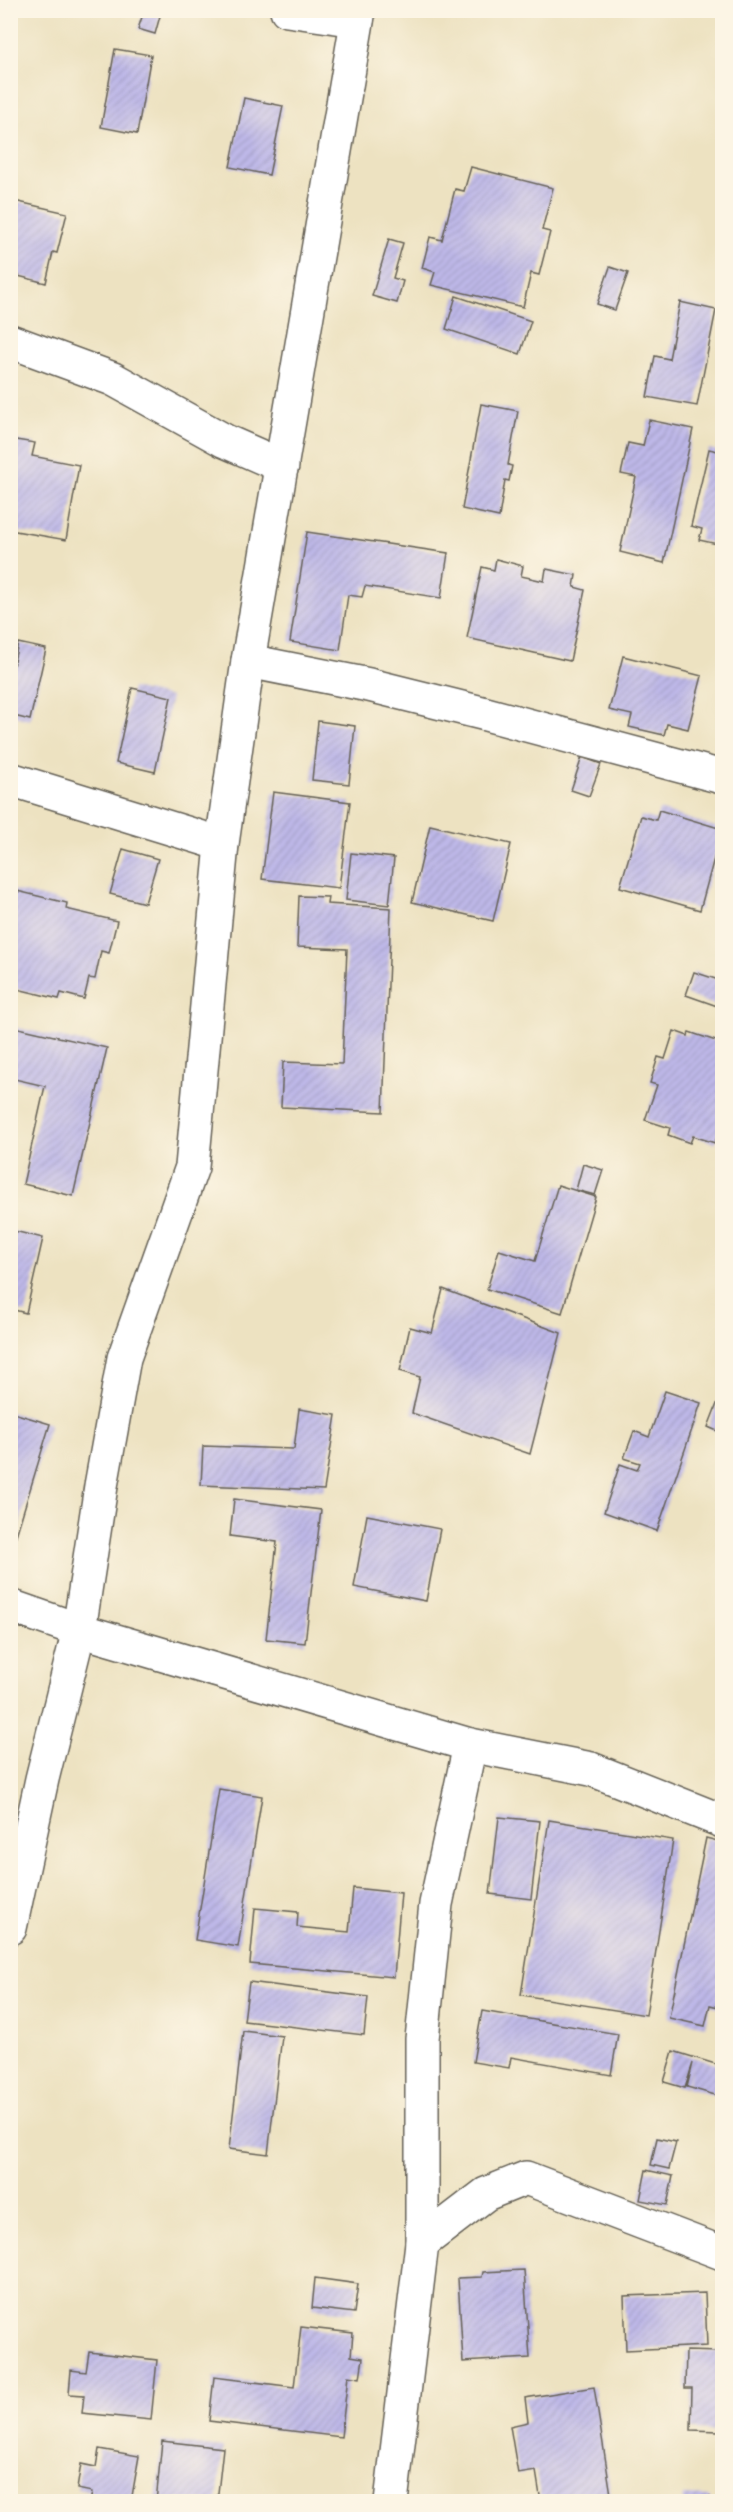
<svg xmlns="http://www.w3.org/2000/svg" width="733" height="2512" viewBox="0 0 733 2512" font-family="'Patrick Hand',sans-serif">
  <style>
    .building { fill: url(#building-hatch) }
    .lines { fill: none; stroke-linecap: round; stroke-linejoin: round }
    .minor-casing { stroke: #656156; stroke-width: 36 }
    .minor { stroke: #fff; stroke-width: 33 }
  </style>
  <defs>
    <pattern id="building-hatch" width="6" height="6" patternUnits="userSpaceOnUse" patternTransform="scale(1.5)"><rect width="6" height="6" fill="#beb8e8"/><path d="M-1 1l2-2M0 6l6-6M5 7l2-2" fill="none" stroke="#a39ec6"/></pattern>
  </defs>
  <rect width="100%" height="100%" fill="#fcf5e5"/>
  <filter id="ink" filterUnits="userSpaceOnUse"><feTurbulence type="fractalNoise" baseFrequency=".0167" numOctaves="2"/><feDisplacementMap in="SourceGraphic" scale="12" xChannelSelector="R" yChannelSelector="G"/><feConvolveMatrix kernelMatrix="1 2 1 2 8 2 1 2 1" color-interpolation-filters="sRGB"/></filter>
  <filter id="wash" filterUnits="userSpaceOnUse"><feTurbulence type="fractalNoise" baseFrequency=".008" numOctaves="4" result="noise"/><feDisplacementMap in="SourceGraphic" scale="24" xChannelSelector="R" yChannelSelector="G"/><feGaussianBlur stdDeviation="1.35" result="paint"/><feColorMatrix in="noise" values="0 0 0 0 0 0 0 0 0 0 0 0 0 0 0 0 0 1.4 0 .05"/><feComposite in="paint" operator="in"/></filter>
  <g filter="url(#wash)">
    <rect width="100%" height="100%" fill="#ede2c1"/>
    <g id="blocks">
      <!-- building -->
      <g class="building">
        <path d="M144,11L160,16L155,34L138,29Z"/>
        <path d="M115,49L151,55L137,134L101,127Z"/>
        <path d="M244,98L283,106L269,175L230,167Z"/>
        <path d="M471,167L553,188L542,230L550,232L539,275L531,273L523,307L431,285L435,272L422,268L430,237L442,240L455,189L464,191Z"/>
        <path d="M10,200L67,213L57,253L53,252L46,283L10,274Z"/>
        <path d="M389,239L403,243L393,278L403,281L397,303L372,296Z"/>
        <path d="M610,267L628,273L615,310L597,304Z"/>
        <path d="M456,296L531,321L520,354L446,329Z"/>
        <path d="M680,302L716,310L697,406L647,397L655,356L669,359Z"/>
        <path d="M481,404L518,411L508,465L512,466L509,481L505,480L499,517L462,509Z"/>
        <path d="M649,420L693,429L664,563L620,552L636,477L621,474L628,443L643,446Z"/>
        <path d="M10,439L35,443L32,456L79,465L66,540L10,530Z"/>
        <path d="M709,449L722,452V545L699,540L702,529L691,526Z"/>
        <path d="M307,532L448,553L441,598L365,586L362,597L348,595L340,650L290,642Z"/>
        <path d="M496,559L523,566L521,576L544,581L546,569L576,575L574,587L585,590L570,661L467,638L482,567L494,570Z"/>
        <path d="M18,643L46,649L30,720L10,715V680Z"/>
        <path d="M623,656L702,676L688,729L667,724L664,735L629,727L632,715L609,710Z"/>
        <path d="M132,688L171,697L155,772L116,763Z"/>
        <path d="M318,721L355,726L349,784L312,780Z"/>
        <path d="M582,757L601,764L589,796L571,790Z"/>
        <path d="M273,792L350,802L339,888L262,879Z"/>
        <path d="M659,810L722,829L700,910L620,887L641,816L656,820Z"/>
        <path d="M430,825L511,844L493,921L412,902Z"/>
        <path d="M123,849L158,859L145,903L110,894Z"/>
        <path d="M351,853L394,858L389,905L346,900Z"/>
        <path d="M13,890L67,903L66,909L117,921L109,953L101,951L95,979L89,978L84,999L61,993L59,999L13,988L14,983L10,982V940L16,915L10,914Z"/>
        <path d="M299,896L328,897L327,904L391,908L383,1112L281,1107L283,1062L342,1064L347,949L297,947Z"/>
        <path d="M694,972L722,981V999L720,1007L686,995Z"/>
        <path d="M10,1026L107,1048L73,1196L23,1184L45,1086L10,1078Z"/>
        <path d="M674,1031L688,1036L689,1032L722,1043V1122L715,1143L693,1136L690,1143L668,1135L670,1128L645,1120L657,1085L650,1083L658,1057L665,1059Z"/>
        <path d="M583,1164L603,1170L595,1195L576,1190Z"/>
        <path d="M558,1185L596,1197L562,1313L487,1289L499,1250L535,1261Z"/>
        <path d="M10,1230L43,1238L26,1313L10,1309Z"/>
        <path d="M443,1289L561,1333L530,1454L412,1413L420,1377L400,1371L410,1327L432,1333Z"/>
        <path d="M665,1391L701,1403L657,1531L604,1512L620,1464L637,1470L640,1463L624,1458L634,1431L649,1437Z"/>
        <path d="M722,1391V1433L708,1427Z"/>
        <path d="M299,1409L336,1415L324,1490L201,1485L203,1446L294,1449Z"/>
        <path d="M10,1412L50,1424L15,1539L10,1538Z"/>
        <path d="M234,1499L321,1510L305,1643L266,1639L277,1542L230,1536Z"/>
        <path d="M367,1515L440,1529L426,1601L354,1587Z"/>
        <path d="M219,1789L262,1796L238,1947L195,1940Z"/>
        <path d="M499,1817L540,1821L531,1899L490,1894Z"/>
        <path d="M549,1820L673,1840L646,2015L521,1995Z"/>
        <path d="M706,1838L722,1842V1943L719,1958H722V2008L710,2005L705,2026L669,2018Z"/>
        <path d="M353,1888L401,1893L394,1977L250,1964L255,1908L298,1912L297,1927L349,1932Z"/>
        <path d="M249,1982L368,1997L364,2035L244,2021Z"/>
        <path d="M482,2011L618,2034L611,2075L511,2057L509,2068L473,2062Z"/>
        <path d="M243,2031L282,2036L268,2154L229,2149Z"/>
        <path d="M673,2051L722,2066V2097L687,2087L693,2063L685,2088L664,2082Z"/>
        <path d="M657,2138L676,2142L669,2169L651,2165Z"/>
        <path d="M646,2170L673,2176L667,2205L640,2200Z"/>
        <path d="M524,2270L530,2358L463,2362L458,2278L482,2277L483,2272Z"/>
        <path d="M315,2278L358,2284L354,2313L312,2308Z"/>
        <path d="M705,2293L707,2346L626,2350L624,2296Z"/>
        <path d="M301,2327L353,2333L351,2356L363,2358L360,2378L348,2376L341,2437L209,2421L214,2377L294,2387Z"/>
        <path d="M686,2351L721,2352L719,2431L691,2430L692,2388H685Z"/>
        <path d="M89,2352L157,2360L151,2420L82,2413L84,2395L69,2394L71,2370L86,2372Z"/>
        <path d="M594,2387L612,2501L541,2502L536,2471L518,2474L510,2426L528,2422L525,2398Z"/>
        <path d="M162,2441L223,2448L217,2502L177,2498V2502H156Z"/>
        <path d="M99,2449L139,2456L131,2502H90L92,2492L77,2489L81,2464L96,2467Z"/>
        <path d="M684,2496L710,2497V2502H683Z"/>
      </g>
    </g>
  </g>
  <g filter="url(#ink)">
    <use href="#blocks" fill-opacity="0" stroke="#656156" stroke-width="1.5"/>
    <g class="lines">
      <!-- minor casing -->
      <g class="minor-casing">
        <g id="minor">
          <path d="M287,10L357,20"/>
          <path d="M10,341L113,379L225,441L282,466"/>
          <path d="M248,661L369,685L482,713L722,777"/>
          <path d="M10,779L222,844"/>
          <path d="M10,1606L79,1630L470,1745L591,1769L722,1821"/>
          <path d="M10,1928L42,1779L79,1630L101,1486L124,1358L192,1167L222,844L248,661L359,10"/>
          <path d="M422,2243L486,2194L526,2178L722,2253"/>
          <path d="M391,2502L422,2243V2039L436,1904L470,1745"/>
        </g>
      </g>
      <!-- minor -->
      <use href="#minor" class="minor"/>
    </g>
  </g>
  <!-- margin -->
  <rect width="733" height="2512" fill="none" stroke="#fcf5e5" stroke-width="36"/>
</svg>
